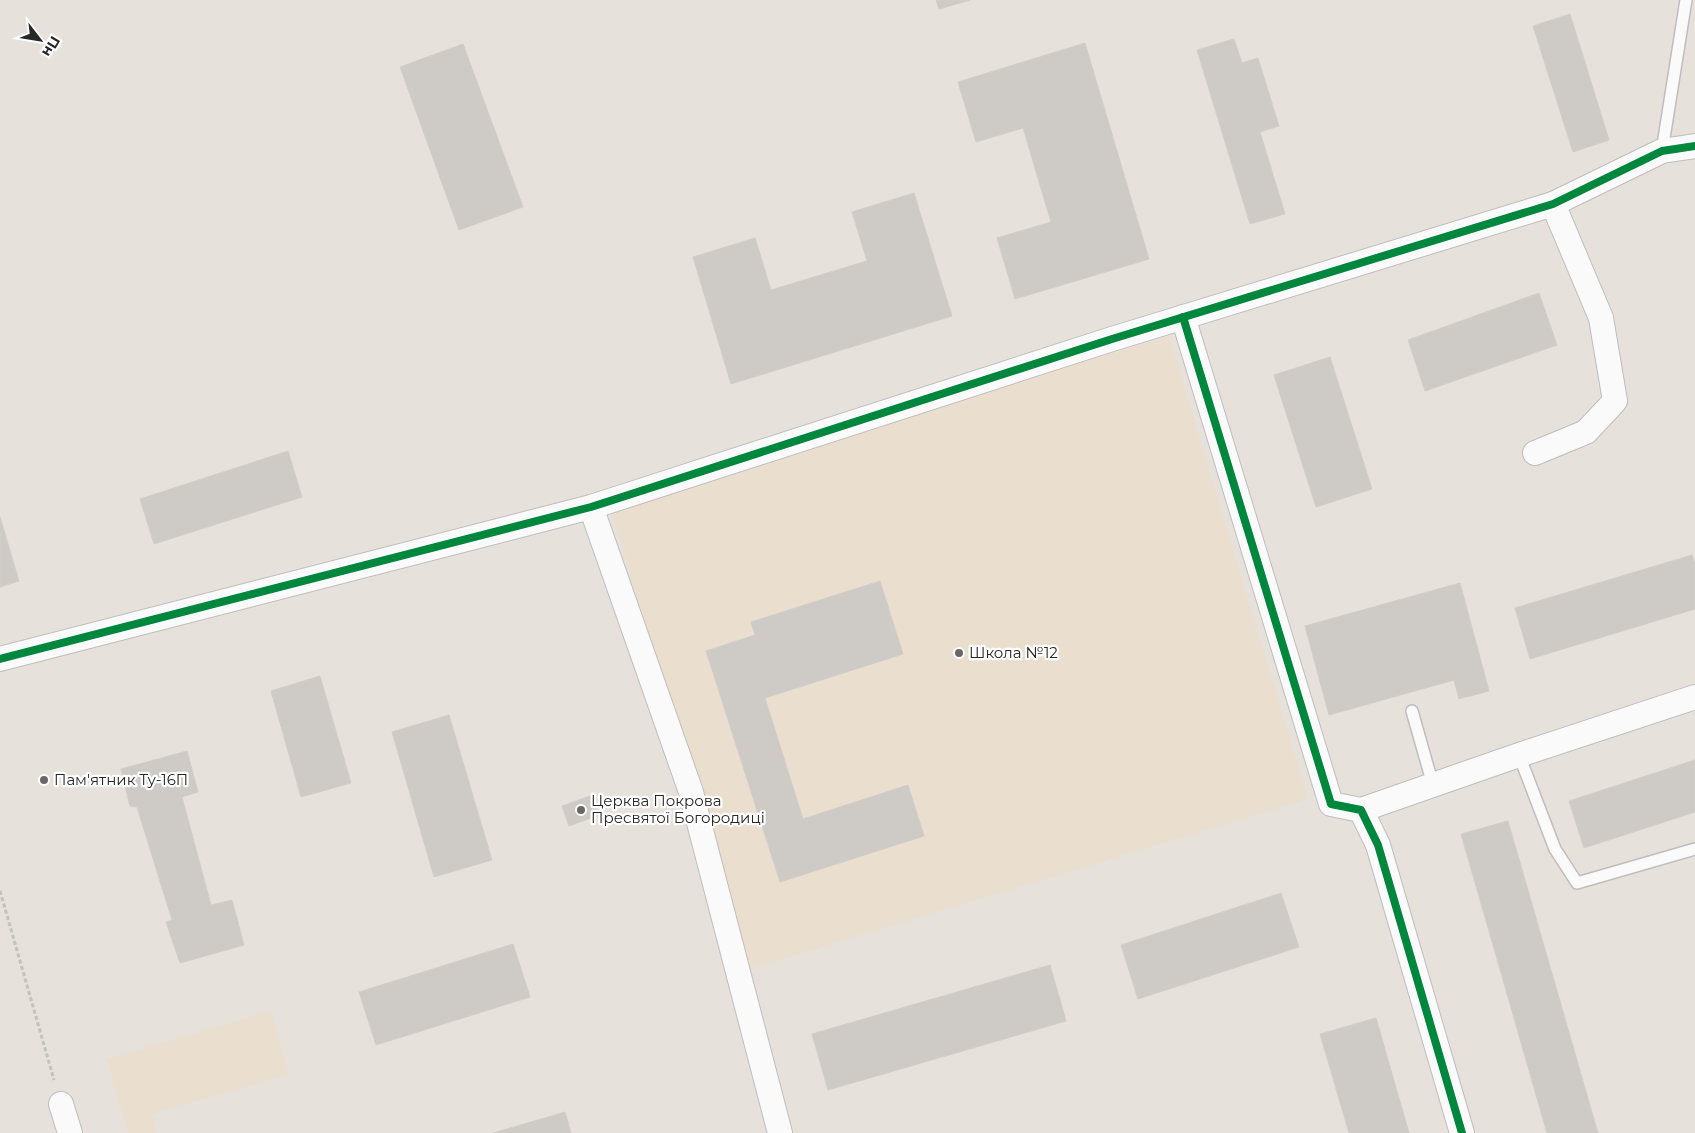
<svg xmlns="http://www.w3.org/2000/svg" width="1695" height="1133" viewBox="0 0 1695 1133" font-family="Montserrat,sans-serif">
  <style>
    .education { fill: #eadfcf }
    .building { fill: #cecbc7; stroke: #d1cdc8 }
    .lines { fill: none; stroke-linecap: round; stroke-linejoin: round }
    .lane-casing { stroke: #bfbdbd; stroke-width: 14 }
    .street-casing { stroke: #bfbdbd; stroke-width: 26 }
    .path { stroke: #c2c2c1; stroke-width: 3; stroke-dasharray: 4 2.5; stroke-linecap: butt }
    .lane { stroke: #fbfafa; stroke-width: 11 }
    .street { stroke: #fbfafa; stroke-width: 24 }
    .cycleway-casing { stroke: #fff; stroke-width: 11 }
    .cycleway { stroke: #00873e; stroke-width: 8 }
    .poi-dot { fill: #6a6866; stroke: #fff; stroke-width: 2 }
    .labels { text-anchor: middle; stroke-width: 4.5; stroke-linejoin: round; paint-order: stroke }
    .poi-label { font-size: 15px; fill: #272727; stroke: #fff; text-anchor: start }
  </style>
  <rect width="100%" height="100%" fill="#e6e1db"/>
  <!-- education -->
  <g class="education">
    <path d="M1169,336L1308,799L750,969L610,507Z"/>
    <path d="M271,1011L289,1074L152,1114L157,1133H128L107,1059Z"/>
  </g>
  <!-- building -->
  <g class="building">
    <path d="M936,0H970L939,9Z"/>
    <path d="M1570,14L1609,140L1573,152L1533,26Z"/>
    <path d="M1234,39L1242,63L1258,58L1279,126L1260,132L1285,214L1250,224L1197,50Z"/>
    <path d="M1085,43L1149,259L1015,299L997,238L1051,222L1023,128L976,142L958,82Z"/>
    <path d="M463,44L523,207L459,230L400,67Z"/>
    <path d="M914,193L952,316L731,384L693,257L755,238L771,290L867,261L852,212Z"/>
    <path d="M1539,293L1557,345L1425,391L1408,340Z"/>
    <path d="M1330,357L1372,489L1316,507L1274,375Z"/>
    <path d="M288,451L302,497L154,544L140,499Z"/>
    <path d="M0,517L19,581L0,587Z"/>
    <path d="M1692,555L1695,564V609L1530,659L1515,608Z"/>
    <path d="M880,581L903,654L765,698L803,819L908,785L924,836L780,882L706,651L755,635L751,622Z"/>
    <path d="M1460,583L1489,691L1459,699L1454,680L1329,715L1305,626Z"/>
    <path d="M320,676L351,783L301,797L271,691Z"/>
    <path d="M449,715L492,860L434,877L392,732Z"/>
    <path d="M187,751L198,792L182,797L211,905L232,900L244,945L180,963L166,922L172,920L137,807L130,806L121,769Z"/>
    <path d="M1695,760V812L1584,848L1569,801Z"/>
    <path d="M593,795L600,815L569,826L562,806Z"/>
    <path d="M1508,821L1598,1133H1547L1461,834Z"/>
    <path d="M1281,893L1299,947L1138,999L1121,945Z"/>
    <path d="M513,944L530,997L376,1045L359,992Z"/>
    <path d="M1050,965L1066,1021L828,1090L812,1034Z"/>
    <path d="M1376,1018L1409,1133H1349L1320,1034Z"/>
    <path d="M565,1112L571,1133H493Z"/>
  </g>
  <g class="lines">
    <!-- lane casing -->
    <g class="lane-casing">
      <g id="lane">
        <path d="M1662,151L1686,0"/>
        <path d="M1412,711L1433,785"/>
        <path d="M1519,755L1555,849L1577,883L1695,849"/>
      </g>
    </g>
    <!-- street casing -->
    <g class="street-casing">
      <g id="street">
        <path d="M1183,317L1331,804L1361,810L1378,845L1462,1133"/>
        <path d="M1535,453L1586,432L1615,401L1601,318L1553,204"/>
        <path d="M591,507L691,792L780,1133"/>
        <path d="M0,659L591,507L1112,339L1553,204L1662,151L1695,146"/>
        <path d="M1361,810L1519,755L1695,697"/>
        <path d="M61,1104L70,1133"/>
      </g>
    </g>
    <!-- path -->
    <path class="path" d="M0,891L54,1080"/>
    <!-- lane -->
    <use href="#lane" class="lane"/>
    <!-- street -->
    <use href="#street" class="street"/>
    <!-- cycleway casing -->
    <g class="cycleway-casing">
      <g id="cycleway">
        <path d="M1183,317L1331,804L1361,810L1378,845L1462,1133"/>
        <path d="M0,659L591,507L1112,339L1553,204L1662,151L1695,146"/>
      </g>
    </g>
    <!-- cycleway -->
    <use href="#cycleway" class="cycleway"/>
  </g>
  <!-- markers -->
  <g class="poi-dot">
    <circle cx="959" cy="653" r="5"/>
    <circle cx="44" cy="780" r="5"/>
    <circle cx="581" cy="810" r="5"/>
  </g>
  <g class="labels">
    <!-- poi labels -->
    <g class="poi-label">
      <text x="969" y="658">Школа №12</text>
      <text x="54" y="785">Пам'ятник Ту-16П</text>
      <text x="591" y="806">Церква Покрова<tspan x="591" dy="17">Пресвятої Богородиці</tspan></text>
    </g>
  </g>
  <!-- north arrow -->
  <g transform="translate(40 40) rotate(121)" stroke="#ffffff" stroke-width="4" paint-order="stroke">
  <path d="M0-4L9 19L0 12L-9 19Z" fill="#272727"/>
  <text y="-8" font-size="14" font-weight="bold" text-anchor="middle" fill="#272727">Пн</text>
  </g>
</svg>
